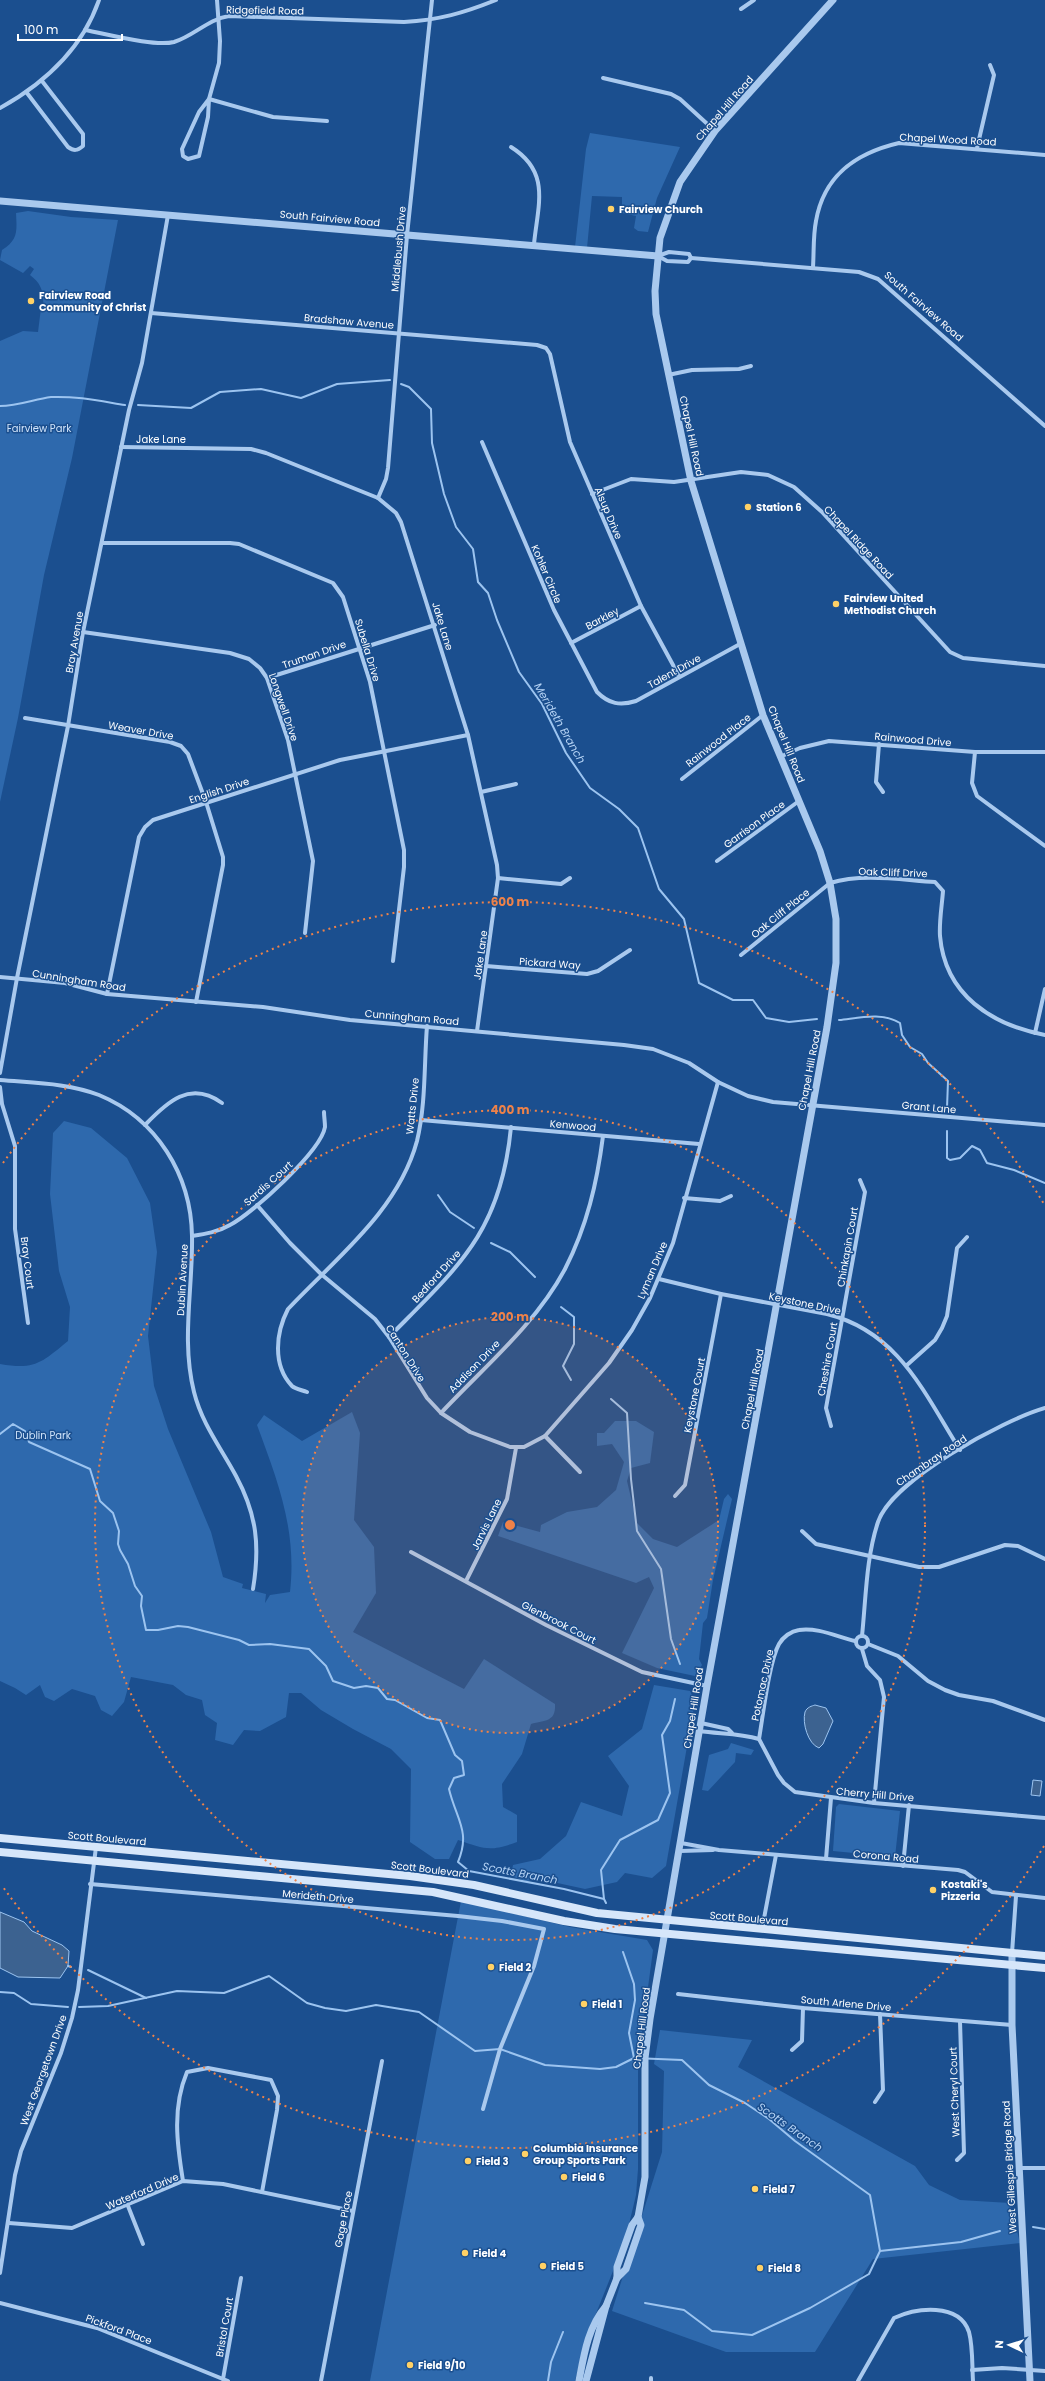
<svg xmlns="http://www.w3.org/2000/svg" width="1045" height="2381" viewBox="0 0 1045 2381" font-family="Poppins,sans-serif">
  <style>
    .green { fill: #2e69ad }
    .water { fill: #3c6290; stroke: #9cc4f0 }
    .lines { fill: none; stroke-linecap: round; stroke-linejoin: round }
    .stream { stroke: #9cc4f0; stroke-width: 2 }
    .minor { stroke: #a9c9ee; stroke-width: 4 }
    .tertiary { stroke: #a9c9ee; stroke-width: 7 }
    .secondary { stroke: #d6e6fa; stroke-width: 8 }
    .ring { fill: none; stroke: #ee8249; stroke-width: 2; stroke-dasharray: 2 4 }
    .poi-dot { fill: #ffd166; stroke: #1b4f8f; stroke-width: 1.5 }
    .labels { text-anchor: middle; stroke-width: 3; stroke-linejoin: round; paint-order: stroke }
    .street-label { font-size: 10px; fill: #fff; stroke: #1b4f8f }
    .poi-label { font-size: 10px; font-weight: bold; fill: #fff; stroke: #1b4f8f; text-anchor: start }
    .park-label { font-size: 10px; fill: #cfe3fa; stroke: #1b4f8f }
    .water-label { font-size: 11px; font-style: italic; fill: #b5d3f5; stroke: #1b4f8f }
    .centre { fill: #ee8249; stroke: #1b4f8f; stroke-width: 2 }
    .ring-label { font-size: 12px; text-anchor: middle; font-weight: bold; fill: #ee8249; stroke: #1b4f8f; stroke-width: 3; stroke-linejoin: round; paint-order: stroke }
  </style>
  <rect width="100%" height="100%" fill="#1b4f8f"/>
  <!-- green -->
  <g class="green">
    <path d="M590,133L680,147L657,198L648,232L638,231L634,228L636,216L622,213V197L592,196L587,248L575,247L586,149Z"/>
    <path d="M28,211L71,217L118,220L72,458L44,575L18,718L0,802V341L23,331L38,332L41,308L43,307C44,293 42,284 30,275L34,269L30,266L23,273L0,260L2,250C18,240 17,232 16,213Z"/>
    <path d="M64,1121L91,1128L127,1158L150,1203L157,1252L148,1336L154,1386L168,1429L211,1532L223,1577L243,1584L242,1588L266,1594L265,1603L270,1595L290,1592C297,1530 278,1482 257,1425L264,1415L302,1441L352,1412L360,1433L354,1520L374,1547L376,1593L353,1632L464,1689L484,1659L555,1704C556,1722 546,1720 531,1724L522,1754L502,1784L503,1807L517,1815V1842C489,1852 485,1849 458,1840L449,1859H435L410,1842L411,1769L391,1749L353,1729L321,1710L301,1693H289L286,1717L260,1731L244,1730L233,1745L215,1740L217,1723L205,1715L202,1700L186,1695L173,1685L131,1677L124,1702L112,1716L101,1710L95,1696L72,1689L54,1701L45,1697L40,1685L26,1695L15,1688L0,1681V1364C35,1370 41,1363 68,1341L70,1307L59,1271L50,1194L53,1133Z"/>
    <path d="M615,1421H636L654,1432L650,1463L631,1468L627,1481L637,1523L653,1539L677,1547L719,1520L724,1499L728,1494L732,1499L713,1580L707,1618L703,1623L699,1659L702,1665L695,1676L657,1668L622,1653L654,1588L649,1577L636,1583L498,1536L503,1522L540,1532L541,1525L567,1512L597,1507L616,1490L624,1462L612,1444L597,1446V1433H604Z"/>
    <path d="M654,1685L690,1691L695,1701L666,1866L652,1878L625,1873L617,1882L585,1889L539,1879L526,1881L511,1876L513,1865L540,1859L566,1836L581,1802L622,1816L629,1786L608,1756L642,1729Z"/>
    <path d="M731,1743L754,1750L751,1755L736,1753L735,1762L708,1791L702,1790L709,1755L728,1749Z"/>
    <path d="M839,1804L900,1811L895,1857L833,1851L836,1807Z"/>
    <path d="M461,1901L570,1927L647,1940L653,1950L638,2062V2169L636,2195L625,2241L585,2341L575,2381H370Z"/>
    <path d="M660,2030L752,2040L738,2067L915,2166L929,2185L960,2200L1010,2203L1020,2243L873,2259L815,2352H726L612,2311L662,2152L664,2071L654,2064Z"/>
  </g>
  <!-- water -->
  <g class="water">
    <path d="M815,1705L826,1708L833,1721L823,1744L819,1748C808,1744 802,1723 805,1712C807,1707 812,1706 815,1705Z"/>
    <path d="M1033,1780L1042,1781L1040,1796L1031,1795Z"/>
    <path d="M0,1912L24,1922L32,1931L62,1945L69,1951L68,1966L60,1978L18,1977L0,1968Z"/>
  </g>
  <g class="lines">
    <!-- stream -->
    <g class="stream">
      <path d="M401,384L409,387L431,409L432,443L444,494L456,527L473,549L478,582L488,593L497,620L519,672L542,704L566,753L590,788L619,809L638,828L659,889L684,919L699,983L733,1000H753L766,1018L789,1022L817,1019"/>
      <path d="M138,405L191,408L220,392L261,389L301,398L337,384L390,380"/>
      <path d="M0,406C18,406 35,399 51,397C77,396 100,401 125,405"/>
      <path d="M839,1020C859,1018 882,1012 900,1023L902,1035L910,1047L922,1054L928,1063L948,1081L947,1108"/>
      <path d="M947,1131V1158L950,1160L960,1158L972,1146L980,1150L987,1163L1014,1170L1045,1183"/>
      <path d="M438,1195L450,1212L474,1228"/>
      <path d="M491,1243L510,1252L535,1277"/>
      <path d="M561,1307L574,1317V1344L563,1366L571,1380"/>
      <path d="M611,1399L627,1413L631,1479L637,1531L661,1569L671,1639L680,1664"/>
      <path d="M0,1434L13,1424L25,1431L29,1442L90,1469L100,1501L113,1513L119,1531L118,1544L120,1550L128,1564L135,1586L142,1596L141,1606L146,1630H158L178,1626L188,1627L239,1640L249,1645L270,1644L309,1649L326,1666L333,1681L354,1688L366,1686L378,1688L387,1699L395,1700L427,1718L440,1720L455,1755L462,1761L464,1775L454,1778L449,1789C456,1819 471,1831 458,1862L469,1871L564,1889L604,1899L606,1903"/>
      <path d="M604,1899L601,1870L620,1840L658,1820L670,1793L662,1735L670,1721L675,1699"/>
      <path d="M623,1952L634,1984L635,2000L629,2033L634,2058L682,2060L709,2085L745,2103L769,2119L795,2141L870,2195L880,2251L961,2242L1000,2231"/>
      <path d="M68,1966L71,1967"/>
      <path d="M88,1970L146,1998"/>
      <path d="M0,1992L14,1993L31,2004L68,2007"/>
      <path d="M79,2007L108,2006L177,1991L224,1993L269,1976L307,2003L325,2008L346,2011L376,2005L419,2012L475,2051L500,2049L545,2065L600,2069L616,2067L634,2058"/>
      <path d="M1033,2227L1045,2229"/>
      <path d="M645,2303L684,2310L712,2331L752,2335L810,2308L869,2274L880,2251"/>
      <path d="M548,2381L551,2362L563,2332"/>
    </g>
    <!-- minor -->
    <g class="minor">
      <path d="M741,9L754,0"/>
      <path d="M85,30C107,34 154,47 174,42C194,36 208,19 229,16L404,22C439,20 464,13 496,0"/>
      <path d="M603,78L671,94L680,99L715,131"/>
      <path d="M27,93L68,147C74,151 77,151 83,146V134L42,81"/>
      <path d="M209,99L199,112L182,149L183,156L188,159L199,156L208,117L209,99L219,63L220,41L217,0"/>
      <path d="M209,99L273,117L327,121"/>
      <path d="M0,108C45,83 82,49 99,0"/>
      <path d="M511,147C551,172 538,204 534,244"/>
      <path d="M977,148L994,75L990,65"/>
      <path d="M658,256L667,261L688,262L691,258"/>
      <path d="M658,256L669,252L689,254L691,258"/>
      <path d="M691,258L859,272L878,279L1045,426"/>
      <path d="M813,267C814,252 813,236 816,221C824,175 856,153 899,143L1045,155"/>
      <path d="M151,313L537,345L546,348L550,354L570,442L641,606L679,676"/>
      <path d="M668,375L692,370L739,369L751,366"/>
      <path d="M482,442L554,610L597,692C609,704 620,706 636,701L740,644"/>
      <path d="M121,447L251,449L266,453L378,498L396,513L401,522L468,735L497,865L498,878L477,1031"/>
      <path d="M592,494L631,479L674,482L741,472L768,475L794,487L822,512L950,652L963,658L1045,666"/>
      <path d="M378,498L386,479L388,468L407,235L432,0"/>
      <path d="M102,543H230L239,544L333,583L343,597L370,682L404,850V867L393,961"/>
      <path d="M83,632L230,653L249,659L260,668L267,678L288,740L313,861L305,933"/>
      <path d="M571,643L641,606"/>
      <path d="M267,678L435,625"/>
      <path d="M25,718L170,742L181,746L188,754L206,802L223,857V865L196,1002"/>
      <path d="M879,744L876,782L883,792"/>
      <path d="M975,752L972,783L977,796L1045,846"/>
      <path d="M782,756L800,748L829,741L975,752H1045"/>
      <path d="M682,779L763,715"/>
      <path d="M481,792L516,784"/>
      <path d="M717,861L799,801"/>
      <path d="M498,878L561,884L570,878"/>
      <path d="M741,955L830,883C863,873 901,880 935,882L943,891C942,905 939,922 940,936C945,995 992,1025 1045,1035"/>
      <path d="M486,966L587,974L598,971L630,950"/>
      <path d="M0,977L65,983L107,994L263,1007L350,1020L624,1045L653,1049L689,1063L718,1082L748,1096L773,1102L1045,1125"/>
      <path d="M107,994L139,837L145,827L153,820L340,760L468,735"/>
      <path d="M1035,1033L1045,989"/>
      <path d="M0,1073L17,978L68,726L83,632L129,410L142,363L168,215"/>
      <path d="M0,1080C33,1083 68,1083 99,1095C157,1119 191,1175 192,1236C193,1289 181,1340 194,1392C202,1424 221,1448 236,1476C257,1515 260,1546 253,1589"/>
      <path d="M0,1087L2,1104L15,1146V1229L28,1323"/>
      <path d="M421,1120L699,1144"/>
      <path d="M145,1125C167,1102 190,1080 222,1103"/>
      <path d="M684,1198L720,1201L731,1196"/>
      <path d="M257,1205L290,1243L321,1274L375,1319L389,1337L427,1398L441,1413L470,1432L510,1447H524L545,1436L609,1363L632,1330L650,1298L673,1243L718,1082"/>
      <path d="M192,1236C205,1234 218,1232 230,1225C252,1214 321,1151 325,1127C325,1122 324,1116 324,1112"/>
      <path d="M659,1279L721,1294L827,1314C899,1332 924,1393 960,1450"/>
      <path d="M389,1337C459,1266 501,1232 511,1127"/>
      <path d="M907,1365L935,1340L942,1328L947,1316L957,1248L967,1237"/>
      <path d="M307,1392C302,1390 295,1389 292,1386C272,1365 276,1332 288,1309C336,1258 398,1211 417,1141C426,1104 424,1063 427,1026"/>
      <path d="M441,1413C483,1368 536,1324 565,1269C587,1226 597,1183 603,1136"/>
      <path d="M831,1426L826,1408L865,1192L860,1180"/>
      <path d="M545,1436L580,1472"/>
      <path d="M675,1496L685,1485L721,1294"/>
      <path d="M802,1531L816,1544L919,1567H939L1005,1545L1018,1546L1045,1559"/>
      <path d="M411,1552L546,1625L642,1672L707,1686"/>
      <path d="M466,1581L507,1499L516,1448"/>
      <circle cx="862" cy="1642" r="6"/>
      <path d="M862,1636C866,1598 866,1558 878,1522C892,1480 1003,1420 1045,1408"/>
      <path d="M868,1644L898,1656L928,1681L945,1690L959,1695L993,1701L1045,1720"/>
      <path d="M862,1649L867,1666L880,1680L884,1697L874,1803"/>
      <path d="M701,1723L728,1729L732,1733"/>
      <path d="M699,1731C720,1734 739,1733 759,1739L778,1775L784,1783L795,1792L874,1803L1045,1818"/>
      <path d="M759,1739C763,1716 769,1662 779,1644C783,1637 791,1631 799,1630C817,1627 838,1637 855,1641"/>
      <path d="M681,1843L719,1850L958,1870L965,1872L992,1892L1045,1898"/>
      <path d="M680,1851L713,1850"/>
      <path d="M826,1859L831,1798"/>
      <path d="M903,1866L909,1805"/>
      <path d="M90,1884L458,1916L502,1921L544,1929L534,1966L500,2049L483,2109"/>
      <path d="M762,1929L776,1855"/>
      <path d="M1012,1953L1016,1896"/>
      <path d="M678,1994L803,2008L1012,2025"/>
      <path d="M792,2050L802,2041L803,2008"/>
      <path d="M875,2102L883,2090L880,2014"/>
      <path d="M957,2160L964,2153L960,2021"/>
      <path d="M1018,2168H1045"/>
      <path d="M183,2181C177,2144 172,2108 187,2072L208,2068L271,2080L278,2096L277,2110L262,2192"/>
      <path d="M128,2206L143,2244"/>
      <path d="M9,2223L72,2228L183,2181L223,2184L353,2211"/>
      <path d="M0,2273L15,2175L21,2151L61,2053L72,2018L78,1990L96,1847"/>
      <path d="M0,2303L97,2328L228,2381"/>
      <path d="M972,2370L1002,2368L1045,2371"/>
      <path d="M223,2379L241,2278"/>
      <path d="M321,2381L382,2061"/>
      <path d="M651,2381V2378"/>
      <path d="M858,2381L894,2318C916,2308 959,2302 969,2332C973,2347 972,2366 973,2381"/>
    </g>
    <!-- tertiary -->
    <g class="tertiary">
      <path d="M0,201L658,256"/>
      <path d="M1012,1953V2025L1030,2381"/>
      <path d="M617,2278L626,2269L641,2225L638,2217"/>
      <path d="M579,2381C584,2354 588,2327 606,2306"/>
      <path d="M586,2381L606,2306L617,2278V2267L632,2225L638,2217L645,2177V2058L650,2019L707,1686L827,1027L836,963V919L830,883L820,851L763,715L691,481L656,314L655,291L660,238L680,182L715,131L833,0"/>
    </g>
    <!-- secondary -->
    <g class="secondary">
      <path d="M0,1838L410,1876L474,1885L597,1913L1045,1956"/>
      <path d="M0,1852L433,1892L564,1921L615,1929L1045,1968"/>
    </g>
  </g>
  <!-- distance rings -->
  <circle cx="510" cy="1525" r="208" fill="#ee8249" fill-opacity=".12"/>
  <g class="ring">
    <circle cx="510" cy="1525" r="208"/>
    <circle cx="510" cy="1525" r="415"/>
    <path d="M1044 1846A623 623 0 0 1 3 1887M3 1163A623 623 0 0 1 1044 1204"/>
  </g>
  <!-- markers -->
  <g class="poi-dot">
    <circle cx="611" cy="209" r="4"/>
    <circle cx="31" cy="301" r="4"/>
    <circle cx="748" cy="507" r="4"/>
    <circle cx="836" cy="604" r="4"/>
    <circle cx="933" cy="1890" r="4"/>
    <circle cx="491" cy="1967" r="4"/>
    <circle cx="584" cy="2004" r="4"/>
    <circle cx="525" cy="2154" r="4"/>
    <circle cx="468" cy="2161" r="4"/>
    <circle cx="564" cy="2177" r="4"/>
    <circle cx="755" cy="2189" r="4"/>
    <circle cx="465" cy="2253" r="4"/>
    <circle cx="543" cy="2266" r="4"/>
    <circle cx="760" cy="2268" r="4"/>
    <circle cx="410" cy="2365" r="4"/>
  </g>
  <g class="labels">
    <!-- street labels -->
    <g class="street-label">
      <text transform="translate(265 10) rotate(1)" y="4">Ridgefield Road</text>
      <text transform="translate(724 108) rotate(-49)" y="4">Chapel Hill Road</text>
      <text transform="translate(948 139) rotate(3)" y="4">Chapel Wood Road</text>
      <text transform="translate(330 218) rotate(5)" y="4">South Fairview Road</text>
      <text transform="translate(398 249) rotate(-85)" y="4">Middlebush Drive</text>
      <text transform="translate(924 306) rotate(41)" y="4">South Fairview Road</text>
      <text transform="translate(349 321) rotate(5)" y="4">Bradshaw Avenue</text>
      <text transform="translate(692 436) rotate(78)" y="4">Chapel Hill Road</text>
      <text x="161" y="443">Jake Lane</text>
      <text transform="translate(609 513) rotate(67)" y="4">Alsup Drive</text>
      <text transform="translate(859 542) rotate(47)" y="4">Chapel Ridge Road</text>
      <text transform="translate(547 574) rotate(67)" y="4">Kohler Circle</text>
      <text transform="translate(602 618) rotate(-28)" y="4">Barkley</text>
      <text transform="translate(443 626) rotate(73)" y="4">Jake Lane</text>
      <text transform="translate(74 642) rotate(-80)" y="4">Bray Avenue</text>
      <text transform="translate(368 650) rotate(73)" y="4">Subella Drive</text>
      <text transform="translate(314 654) rotate(-19)" y="4">Truman Drive</text>
      <text transform="translate(674 671) rotate(-29)" y="4">Talent Drive</text>
      <text transform="translate(284 707) rotate(71)" y="4">Longwell Drive</text>
      <text transform="translate(141 730) rotate(10)" y="4">Weaver Drive</text>
      <text transform="translate(913 739) rotate(5)" y="4">Rainwood Drive</text>
      <text transform="translate(718 740) rotate(-38)" y="4">Rainwood Place</text>
      <text transform="translate(787 744) rotate(68)" y="4">Chapel Hill Road</text>
      <text transform="translate(219 790) rotate(-18)" y="4">English Drive</text>
      <text transform="translate(754 824) rotate(-36)" y="4">Garrison Place</text>
      <text transform="translate(893 872) rotate(2)" y="4">Oak Cliff Drive</text>
      <text transform="translate(780 913) rotate(-39)" y="4">Oak Cliff Place</text>
      <text transform="translate(480 955) rotate(-82)" y="4">Jake Lane</text>
      <text transform="translate(550 963) rotate(4)" y="4">Pickard Way</text>
      <text transform="translate(79 980) rotate(9)" y="4">Cunningham Road</text>
      <text transform="translate(412 1017) rotate(5)" y="4">Cunningham Road</text>
      <text transform="translate(809 1070) rotate(-79)" y="4">Chapel Hill Road</text>
      <text transform="translate(412 1106) rotate(-84)" y="4">Watts Drive</text>
      <text transform="translate(929 1107) rotate(5)" y="4">Grant Lane</text>
      <text transform="translate(573 1125) rotate(5)" y="4">Kenwood</text>
      <text transform="translate(268 1183) rotate(-42)" y="4">Sardis Court</text>
      <text transform="translate(847 1247) rotate(-80)" y="4">Chinkapin Court</text>
      <text transform="translate(28 1263) rotate(83)" y="4">Bray Court</text>
      <text transform="translate(652 1270) rotate(-67)" y="4">Lyman Drive</text>
      <text transform="translate(436 1276) rotate(-48)" y="4">Bedford Drive</text>
      <text transform="translate(182 1280) rotate(-87)" y="4">Dublin Avenue</text>
      <text transform="translate(805 1303) rotate(12)" y="4">Keystone Drive</text>
      <text transform="translate(406 1353) rotate(58)" y="4">Canton Drive</text>
      <text transform="translate(827 1359) rotate(-80)" y="4">Cheshire Court</text>
      <text transform="translate(474 1366) rotate(-46)" y="4">Addison Drive</text>
      <text transform="translate(752 1389) rotate(-79)" y="4">Chapel Hill Road</text>
      <text transform="translate(694 1395) rotate(-79)" y="4">Keystone Court</text>
      <text transform="translate(931 1460) rotate(-34)" y="4">Chambray Road</text>
      <text transform="translate(486 1524) rotate(-64)" y="4">Jarvis Lane</text>
      <text transform="translate(559 1622) rotate(27)" y="4">Glenbrook Court</text>
      <text transform="translate(762 1685) rotate(-78)" y="4">Potomac Drive</text>
      <text transform="translate(693 1708) rotate(-81)" y="4">Chapel Hill Road</text>
      <text transform="translate(875 1794) rotate(5)" y="4">Cherry Hill Drive</text>
      <text transform="translate(107 1838) rotate(5)" y="4">Scott Boulevard</text>
      <text transform="translate(886 1856) rotate(5)" y="4">Corona Road</text>
      <text transform="translate(430 1869) rotate(7)" y="4">Scott Boulevard</text>
      <text transform="translate(318 1896) rotate(5)" y="4">Merideth Drive</text>
      <text transform="translate(749 1918) rotate(5)" y="4">Scott Boulevard</text>
      <text transform="translate(846 2003) rotate(5)" y="4">South Arlene Drive</text>
      <text transform="translate(641 2028) rotate(-83)" y="4">Chapel Hill Road</text>
      <text transform="translate(43 2070) rotate(-70)" y="4">West Georgetown Drive</text>
      <text transform="translate(954 2092) rotate(-92)" y="4">West Cheryl Court</text>
      <text transform="translate(1009 2167) rotate(-93)" y="4">West Gillespie Bridge Road</text>
      <text transform="translate(142 2191) rotate(-23)" y="4">Waterford Drive</text>
      <text transform="translate(343 2219) rotate(-79)" y="4">Gage Place</text>
      <text transform="translate(224 2327) rotate(-80)" y="4">Bristol Court</text>
      <text transform="translate(119 2329) rotate(20)" y="4">Pickford Place</text>
    </g>
    <!-- poi labels -->
    <g class="poi-label">
      <text x="619" y="213">Fairview Church</text>
      <text x="39" y="299">Fairview Road<tspan x="39" dy="12">Community of Christ</tspan></text>
      <text x="756" y="511">Station 6</text>
      <text x="844" y="602">Fairview United<tspan x="844" dy="12">Methodist Church</tspan></text>
      <text x="941" y="1888">Kostaki's<tspan x="941" dy="12">Pizzeria</tspan></text>
      <text x="499" y="1971">Field 2</text>
      <text x="592" y="2008">Field 1</text>
      <text x="533" y="2152">Columbia Insurance<tspan x="533" dy="12">Group Sports Park</tspan></text>
      <text x="476" y="2165">Field 3</text>
      <text x="572" y="2181">Field 6</text>
      <text x="763" y="2193">Field 7</text>
      <text x="473" y="2257">Field 4</text>
      <text x="551" y="2270">Field 5</text>
      <text x="768" y="2272">Field 8</text>
      <text x="418" y="2369">Field 9/10</text>
    </g>
    <!-- park labels -->
    <g class="park-label">
      <text x="39" y="432">Fairview Park</text>
      <text x="43" y="1439">Dublin Park</text>
    </g>
    <!-- water labels -->
    <g class="water-label">
      <text transform="translate(560 723) rotate(60)" y="4">Merideth Branch</text>
      <text transform="translate(520 1873) rotate(11)" y="4">Scotts Branch</text>
      <text transform="translate(790 2127) rotate(35)" y="4">Scotts Branch</text>
    </g>
  </g>
  <circle cx="510" cy="1525" r="6" class="centre"/>
  <g class="ring-label">
    <text x="510" y="906">600 m</text>
    <text x="510" y="1114">400 m</text>
    <text x="510" y="1321">200 m</text>
  </g>
  <!-- north arrow -->
  <g transform="translate(1009 2345) rotate(274)" stroke="#1b4f8f" stroke-width="3" paint-order="stroke">
  <path d="M0-3L7 15L0 10L-7 15Z" fill="#ffffff"/>
  <text y="-6" font-size="11" font-weight="bold" text-anchor="middle" fill="#ffffff">N</text>
  </g>
  <!-- scale -->
  <path d="M18 34v6h104v-6" fill="none" stroke="#ffffff" stroke-width="2"/>
  <text x="24" y="34" font-size="12" fill="#ffffff" stroke="#1b4f8f" stroke-width="3" paint-order="stroke">100 m</text>
</svg>
